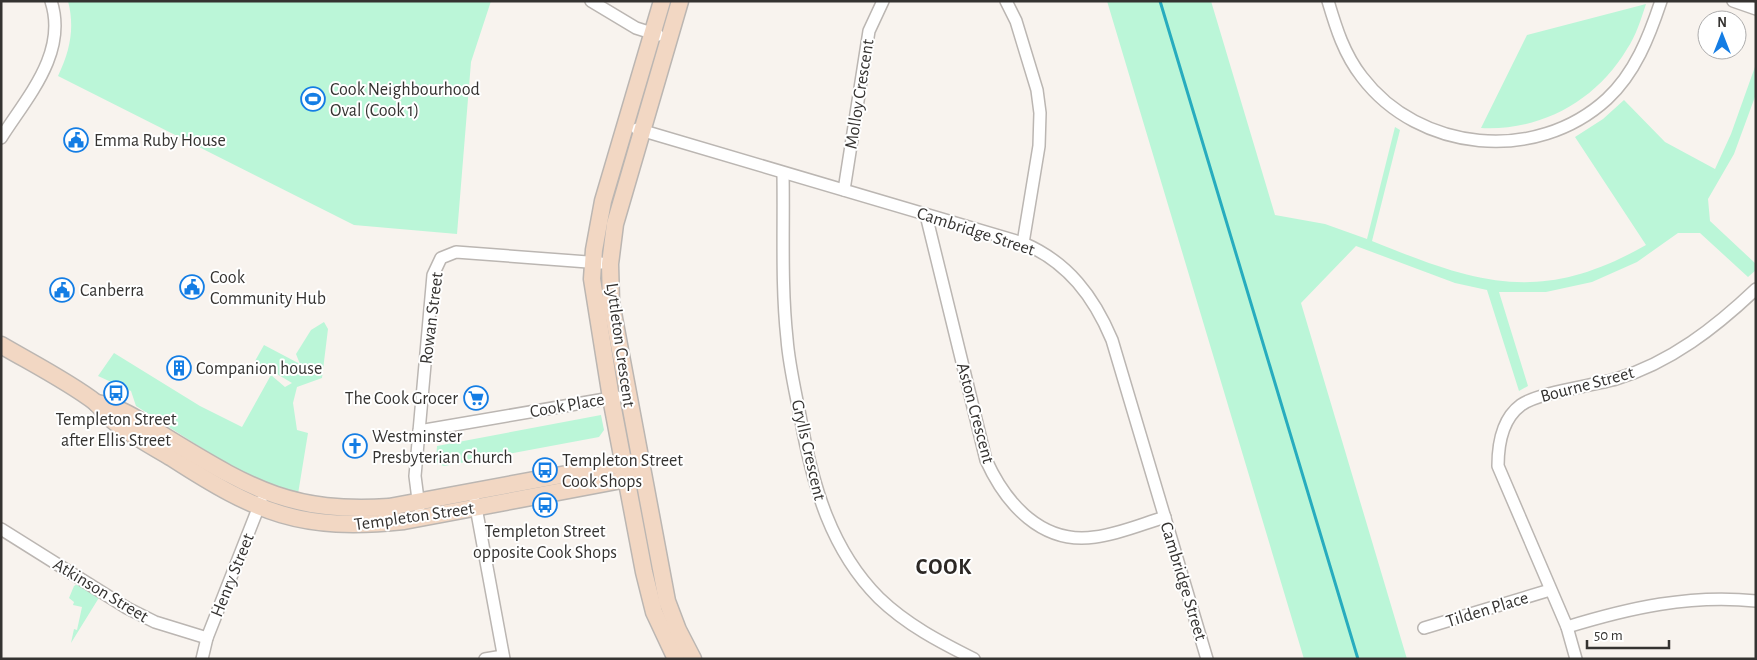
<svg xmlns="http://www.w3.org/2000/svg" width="1757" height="660" viewBox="0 0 1757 660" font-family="'Alegreya Sans',sans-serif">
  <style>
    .green { fill: #bbf6d8 }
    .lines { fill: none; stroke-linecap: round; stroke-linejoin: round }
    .stream { stroke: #27acbe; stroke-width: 3 }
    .street-casing { stroke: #bbb6b2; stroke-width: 14 }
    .secondary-casing { stroke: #bbb6b2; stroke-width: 19 }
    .street { stroke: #fff; stroke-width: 11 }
    .secondary { stroke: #f2d7c3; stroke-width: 16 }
    .labels { text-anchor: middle; stroke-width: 4; stroke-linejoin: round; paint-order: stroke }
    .poi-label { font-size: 18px; fill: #353331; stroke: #fff; text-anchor: start }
    .street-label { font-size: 18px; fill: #353331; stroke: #fff }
    .district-label { font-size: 22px; font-weight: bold; letter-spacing: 1px; fill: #2c2825; stroke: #fff }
  </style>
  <rect width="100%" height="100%" fill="#f8f3ee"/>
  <!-- green -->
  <g class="green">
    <path d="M68,1H491L471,62L457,234L354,225L58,76C70,51 75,28 68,1Z"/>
    <path d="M1107,1H1211L1275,215L1325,224L1367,239L1395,127L1400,130L1372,241C1478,284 1541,305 1646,245L1575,137L1603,119L1624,100L1665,142L1715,169L1731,134L1756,64V94L1734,154L1708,199L1710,221L1756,264V270L1748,277L1700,233H1678L1637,262L1592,282L1546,292H1499L1528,386L1519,391L1487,290L1455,283L1356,246L1301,303L1407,659H1304Z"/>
    <path d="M1646,4C1641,19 1636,36 1627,49C1596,101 1541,131 1481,128L1527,35Z"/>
    <path d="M324,322L328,329L322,378L297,387L293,403L297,430L308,433L298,494C239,477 188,438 136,406L131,391L98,376L114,353L200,406L242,427L271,375L285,387L292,383L255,361L264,345L300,364L296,354L311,330Z"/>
    <path d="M601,415L604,430L599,437L444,466L438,464L436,460L437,446Z"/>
    <path d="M79,583L100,596L71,643L74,629L77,630L82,607L73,605L74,602L69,598L74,586Z"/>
  </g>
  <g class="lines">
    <!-- stream -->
    <path class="stream" d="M1160,1L1358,659"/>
    <!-- street casing -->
    <g class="street-casing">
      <g id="street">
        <path d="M591,1L636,28L658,35"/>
        <path d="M1006,1L1016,21L1037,90L1040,113L1039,146L1023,243"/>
        <path d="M1328,1C1336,28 1344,54 1362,77C1419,152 1536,164 1607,99C1635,73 1649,37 1661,1"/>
        <path d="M1733,1L1756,9"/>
        <path d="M637,129L1023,243C1068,262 1094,297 1112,340L1207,659"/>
        <path d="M1,138C27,97 68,53 51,1"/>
        <path d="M783,173C784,228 781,284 787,339C789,366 796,394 801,421C813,486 831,550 879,598C907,625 940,642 974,659"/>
        <path d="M844,190L869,31L883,1"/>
        <path d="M926,215L986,460C1006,504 1042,545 1095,537C1119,534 1142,524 1165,517"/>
        <path d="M419,431L617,397"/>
        <path d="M475,502L504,659"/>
        <path d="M419,507L415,476L433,275L441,258L456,252L601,263"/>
        <path d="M1,529L127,608L155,622L207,638"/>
        <path d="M1567,627C1629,608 1690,594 1756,601"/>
        <path d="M1424,628L1550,590"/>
        <path d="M202,659L207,638L261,501"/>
        <path d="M485,659L503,656"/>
        <path d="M1576,659L1567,627L1498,466C1498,444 1502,419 1521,405C1539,392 1592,386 1616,379C1670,363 1716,327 1756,289"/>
      </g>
    </g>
    <!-- secondary casing -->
    <g class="secondary-casing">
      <g id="secondary">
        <path d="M662,1L603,201L594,250L592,279L611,398L644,572L654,612L676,659"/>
        <path d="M680,1L615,224L610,264L611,302L667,601L678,630L693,659"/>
        <path d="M1,345C30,362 69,382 95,402C101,407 105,414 111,419C129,434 152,446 172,458C257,513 301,532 404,521L643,476"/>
        <path d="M96,403C125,407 150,428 174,442C253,490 294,513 389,507L632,462"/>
      </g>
    </g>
    <!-- street -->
    <use href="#street" class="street"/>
    <!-- secondary -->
    <use href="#secondary" class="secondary"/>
  </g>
  <!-- icons -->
  <defs>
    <g id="stadium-ring" transform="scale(1.25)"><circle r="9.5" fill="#fff" stroke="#147de4" stroke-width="1.5"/><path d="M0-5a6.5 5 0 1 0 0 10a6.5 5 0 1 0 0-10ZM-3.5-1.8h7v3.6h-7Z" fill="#147de4"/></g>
    <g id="civic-ring" transform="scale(1.25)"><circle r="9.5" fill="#fff" stroke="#147de4" stroke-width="1.5"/><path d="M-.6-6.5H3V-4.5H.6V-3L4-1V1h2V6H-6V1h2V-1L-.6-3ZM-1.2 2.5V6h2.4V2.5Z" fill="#147de4"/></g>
    <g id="building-ring" transform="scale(1.25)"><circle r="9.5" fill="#fff" stroke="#147de4" stroke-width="1.5"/><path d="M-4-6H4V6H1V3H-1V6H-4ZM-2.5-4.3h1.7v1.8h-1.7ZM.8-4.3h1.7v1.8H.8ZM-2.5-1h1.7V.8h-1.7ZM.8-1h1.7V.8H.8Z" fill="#147de4"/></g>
    <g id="bus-ring" transform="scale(1.25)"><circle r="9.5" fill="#fff" stroke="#147de4" stroke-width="1.5"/><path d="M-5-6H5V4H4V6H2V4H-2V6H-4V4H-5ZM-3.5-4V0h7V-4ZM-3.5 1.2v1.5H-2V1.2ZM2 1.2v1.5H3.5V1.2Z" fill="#147de4"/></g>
    <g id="supermarket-ring" transform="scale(1.25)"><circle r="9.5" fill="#fff" stroke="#147de4" stroke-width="1.5"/><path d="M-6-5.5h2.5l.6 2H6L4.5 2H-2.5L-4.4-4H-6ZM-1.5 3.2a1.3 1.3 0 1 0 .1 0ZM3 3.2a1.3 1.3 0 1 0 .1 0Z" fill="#147de4"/></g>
    <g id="church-ring" transform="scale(1.25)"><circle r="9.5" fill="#fff" stroke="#147de4" stroke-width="1.5"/><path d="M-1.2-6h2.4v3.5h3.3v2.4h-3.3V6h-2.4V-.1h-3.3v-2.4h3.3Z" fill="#147de4"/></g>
  </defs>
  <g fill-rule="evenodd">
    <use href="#stadium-ring" x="313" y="99"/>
    <use href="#civic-ring" x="76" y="140"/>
    <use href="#civic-ring" x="192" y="287"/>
    <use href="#civic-ring" x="62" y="290"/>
    <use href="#building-ring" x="179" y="368"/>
    <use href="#bus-ring" x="116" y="393"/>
    <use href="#supermarket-ring" x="476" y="398"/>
    <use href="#church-ring" x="355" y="446"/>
    <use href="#bus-ring" x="545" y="470"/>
    <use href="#bus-ring" x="545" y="505"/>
  </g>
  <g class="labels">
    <!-- poi labels -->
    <g class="poi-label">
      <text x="330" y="95">Cook Neighbourhood<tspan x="330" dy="21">Oval (Cook 1)</tspan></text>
      <text x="94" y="146">Emma Ruby House</text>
      <text x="210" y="283">Cook<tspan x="210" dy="21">Community Hub</tspan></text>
      <text x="80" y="296">Canberra</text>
      <text x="196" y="374">Companion house</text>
      <text x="458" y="404" text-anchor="end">The Cook Grocer</text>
      <text x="116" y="425" text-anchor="middle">Templeton Street<tspan x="116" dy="21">after Ellis Street</tspan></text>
      <text x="372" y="442">Westminster<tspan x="372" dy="21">Presbyterian Church</tspan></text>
      <text x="562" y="466">Templeton Street<tspan x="562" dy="21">Cook Shops</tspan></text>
      <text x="545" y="537" text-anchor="middle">Templeton Street<tspan x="545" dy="21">opposite Cook Shops</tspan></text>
    </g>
    <!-- street labels -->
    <g class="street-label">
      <text transform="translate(859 94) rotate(-81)" y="6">Molloy Crescent</text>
      <text transform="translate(976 231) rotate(18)" y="6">Cambridge Street</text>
      <text transform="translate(431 318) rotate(-83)" y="6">Rowan Street</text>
      <text transform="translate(621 345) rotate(82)" y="6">Lyttleton Crescent</text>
      <text transform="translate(1587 384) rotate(-15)" y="6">Bourne Street</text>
      <text transform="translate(567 405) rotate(-10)" y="6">Cook Place</text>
      <text transform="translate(976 413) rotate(75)" y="6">Aston Crescent</text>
      <text transform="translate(809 450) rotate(77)" y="6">Grylls Crescent</text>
      <text transform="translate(414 516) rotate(-8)" y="6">Templeton Street</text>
      <text transform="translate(232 575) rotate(-68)" y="6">Henry Street</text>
      <text transform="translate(1184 581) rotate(73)" y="6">Cambridge Street</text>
      <text transform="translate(101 590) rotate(31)" y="6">Atkinson Street</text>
      <text transform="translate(1487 609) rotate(-17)" y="6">Tilden Place</text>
    </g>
    <!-- district labels -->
    <g class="district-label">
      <text x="944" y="574">COOK</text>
    </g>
  </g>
  <!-- border -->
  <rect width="1757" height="660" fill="none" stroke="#353331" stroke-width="5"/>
  <!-- north arrow -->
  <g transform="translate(1722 35)"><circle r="24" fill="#ffffff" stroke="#aeadad"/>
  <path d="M0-4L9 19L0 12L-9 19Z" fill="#147de4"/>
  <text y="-8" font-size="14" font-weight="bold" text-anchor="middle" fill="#353331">N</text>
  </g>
  <!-- scale -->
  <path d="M1587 640v8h82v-8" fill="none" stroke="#353331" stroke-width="2.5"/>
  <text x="1594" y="640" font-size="15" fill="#353331" stroke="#ffffff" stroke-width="4" paint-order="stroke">50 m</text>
</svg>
